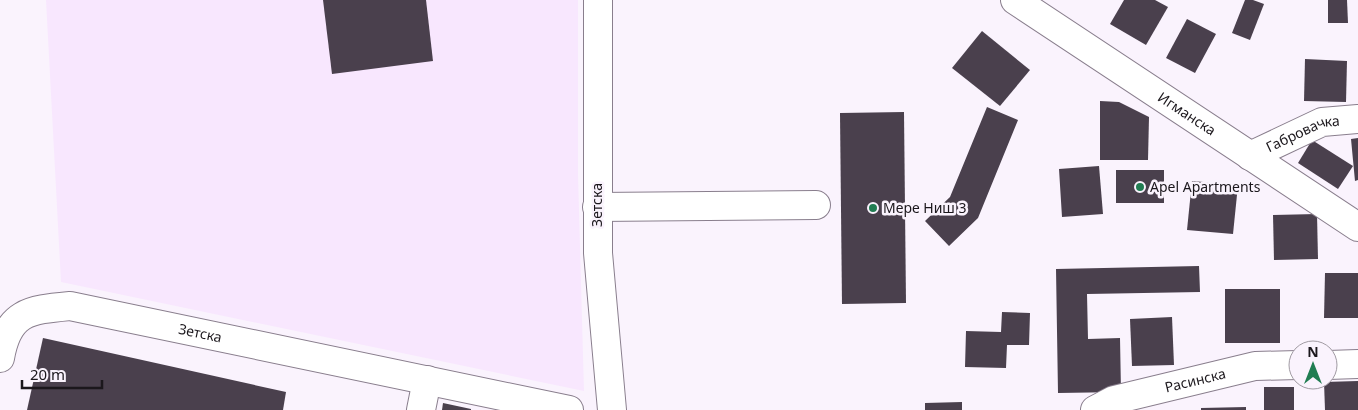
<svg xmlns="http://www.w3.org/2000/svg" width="1358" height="410" viewBox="0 0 1358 410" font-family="'Noto Sans',sans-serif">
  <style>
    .built { fill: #f8e7fe }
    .building { fill: #4a404d }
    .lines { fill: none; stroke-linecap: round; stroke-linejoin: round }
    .minor-casing { stroke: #897e8d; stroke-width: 30 }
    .tertiary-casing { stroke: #897e8d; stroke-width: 30 }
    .minor { stroke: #fff; stroke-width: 28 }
    .tertiary { stroke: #fff; stroke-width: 28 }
    .poi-dot { fill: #217d52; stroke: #faf3fd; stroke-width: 2 }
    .labels { text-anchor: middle; stroke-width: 5; stroke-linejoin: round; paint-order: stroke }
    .street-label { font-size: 14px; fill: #1b171c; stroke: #faf3fd }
    .poi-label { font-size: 14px; fill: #1b171c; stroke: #faf3fd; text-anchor: start }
  </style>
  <rect width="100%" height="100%" fill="#faf3fd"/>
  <!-- built -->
  <path class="built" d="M46,0H578V175L584,391L61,282Z"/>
  <!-- building -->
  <g class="building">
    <path d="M323,0H426L433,61L332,74Z"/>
    <path d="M1124,0H1155L1168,7L1146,45L1110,24Z"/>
    <path d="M1245,0H1253L1264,4L1250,40L1232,33Z"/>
    <path d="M1328,0H1347L1348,23H1328Z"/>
    <path d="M1187,19L1216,34L1195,73L1166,58Z"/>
    <path d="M982,31L1030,70L1000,106L952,68Z"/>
    <path d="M1305,59L1347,61L1346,102L1304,101Z"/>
    <path d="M1100,101L1119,102L1149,117L1148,160H1100Z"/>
    <path d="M987,107L1018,120L978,218L949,246L925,221L950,197Z"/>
    <path d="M904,112L906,303L842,304L840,113Z"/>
    <path d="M1358,138V180L1355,181L1351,139Z"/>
    <path d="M1312,140L1353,166L1338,189L1298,163Z"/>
    <path d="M1099,166L1103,214L1062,217L1059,169Z"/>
    <rect x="1116" y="170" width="48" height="33"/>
    <path d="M1192,181L1238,185L1233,234L1187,230Z"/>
    <path d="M1317,214L1318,259L1274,260L1273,215Z"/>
    <path d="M1199,266L1200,292L1087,294L1088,339L1120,338L1121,392L1058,393L1056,269Z"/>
    <path d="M1325,273H1358V318H1324Z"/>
    <rect x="1225" y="289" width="55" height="54"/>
    <path d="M1002,312L1030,313L1029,345H1007L1006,368L965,367L966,331L1001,332Z"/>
    <path d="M1172,317L1174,365L1132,366L1130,319Z"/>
    <path d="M43,338L286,392L283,410H27Z"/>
    <path d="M1358,381V410H1325L1324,382Z"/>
    <rect x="1264" y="387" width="30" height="23"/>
    <path d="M962,402V410H925V403Z"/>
    <path d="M443,403L471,409V410H442Z"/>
    <path d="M1246,407V410H1201V408Z"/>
  </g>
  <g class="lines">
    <!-- minor casing -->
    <g class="minor-casing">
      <g id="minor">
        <path id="s1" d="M1015,0L1358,227"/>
        <path id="s2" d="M1250,156L1322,122L1358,119"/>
        <path d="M597,207L816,205"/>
        <path id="s3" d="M0,358C8,312 28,310 70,306L569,410"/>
        <path d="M1328,365L1358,364"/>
        <path d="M421,410L427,380"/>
        <path id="s4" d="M1095,410L1114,400L1255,366L1298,365"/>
      </g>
    </g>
    <!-- tertiary casing -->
    <g class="tertiary-casing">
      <path id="tertiary" d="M598,0V253L612,410"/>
    </g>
    <!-- minor -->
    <use href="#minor" class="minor"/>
    <!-- tertiary -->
    <use href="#tertiary" class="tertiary"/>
  </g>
  <!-- markers -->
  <g class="poi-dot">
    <circle cx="1140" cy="187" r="5"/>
    <circle cx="873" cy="208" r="5"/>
  </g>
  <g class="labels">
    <!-- street labels -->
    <g class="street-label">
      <text dy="5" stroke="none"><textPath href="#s1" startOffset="206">Игманска</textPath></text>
      <text dy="5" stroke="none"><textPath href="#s2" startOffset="58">Габровачка</textPath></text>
      <text transform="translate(597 205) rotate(-90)" y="5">Зетска</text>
      <text dy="5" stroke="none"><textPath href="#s3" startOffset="231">Зетска</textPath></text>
      <text dy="5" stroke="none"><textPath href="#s4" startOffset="105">Расинска</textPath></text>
    </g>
    <!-- poi labels -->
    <g class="poi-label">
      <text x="1150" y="192">Apel Apartments</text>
      <text x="883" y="213">Мере Ниш 3</text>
    </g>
  </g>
  <!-- north arrow -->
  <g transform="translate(1313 365)"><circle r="24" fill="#faf3fd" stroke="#a19ba3"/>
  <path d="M0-4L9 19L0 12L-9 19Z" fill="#217d52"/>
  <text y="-8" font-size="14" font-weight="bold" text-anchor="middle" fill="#1b171c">N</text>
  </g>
  <!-- scale -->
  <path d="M22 380v8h80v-8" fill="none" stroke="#1b171c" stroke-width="2.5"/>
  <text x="30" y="380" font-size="15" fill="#1b171c" stroke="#faf3fd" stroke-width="4" paint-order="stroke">20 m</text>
</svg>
